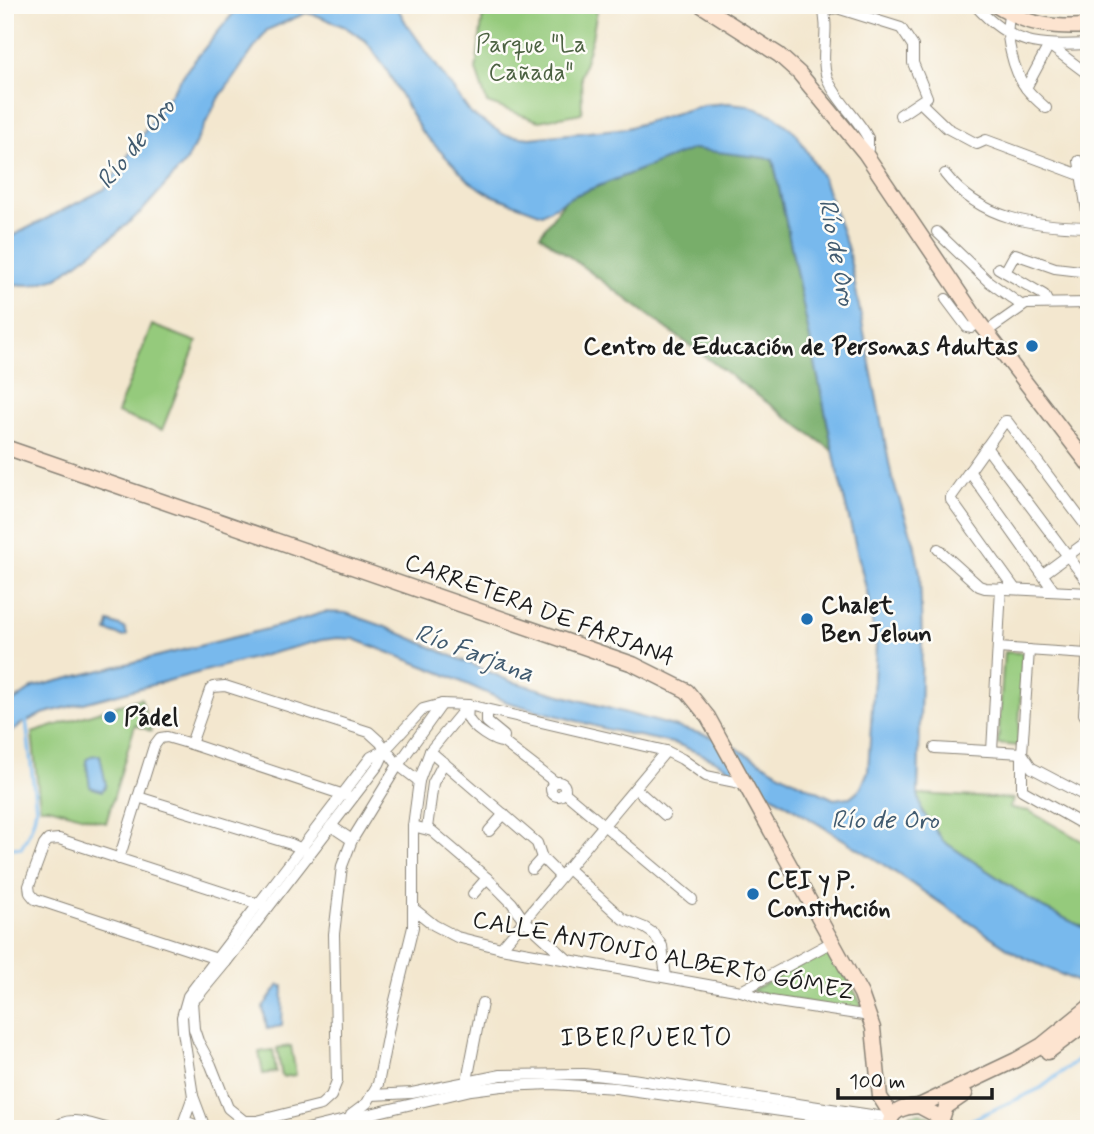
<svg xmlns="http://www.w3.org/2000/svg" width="1094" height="1134" viewBox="0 0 1094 1134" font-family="Mynerve,sans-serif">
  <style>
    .green { fill: #95ca7b; stroke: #58734c; stroke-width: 2 }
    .forest { fill: #78ae6b; stroke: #4a6544; stroke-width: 2 }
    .water { fill: #78b9ed; stroke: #4a6a84; stroke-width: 2 }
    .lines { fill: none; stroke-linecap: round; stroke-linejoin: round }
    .stream { stroke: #78b9ed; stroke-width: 3.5 }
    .street-casing { stroke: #888276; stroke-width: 12 }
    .secondary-casing { stroke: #888276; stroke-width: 17 }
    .street { stroke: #fff; stroke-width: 10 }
    .secondary { stroke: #fde4d0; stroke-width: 14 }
    .poi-dot { fill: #1f6fb2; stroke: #fdfcf7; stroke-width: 2.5 }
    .labels { text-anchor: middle; stroke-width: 5; stroke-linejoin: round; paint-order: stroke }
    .park-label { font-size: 24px; fill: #4c6242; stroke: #fdfcf7 }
    .poi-label { font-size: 24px; font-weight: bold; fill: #1c1c1c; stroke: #fdfcf7; text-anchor: start }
    .street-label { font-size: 24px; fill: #1c1c1c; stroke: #fdfcf7 }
    .water-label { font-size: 26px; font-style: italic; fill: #415b70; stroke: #fdfcf7 }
    .neighbourhood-label { font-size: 26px; letter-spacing: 2px; fill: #1c1c1c; stroke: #fdfcf7 }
  </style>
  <rect width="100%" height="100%" fill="#fdfcf7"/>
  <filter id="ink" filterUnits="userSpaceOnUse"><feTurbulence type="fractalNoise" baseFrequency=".0143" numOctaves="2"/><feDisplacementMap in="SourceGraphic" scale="14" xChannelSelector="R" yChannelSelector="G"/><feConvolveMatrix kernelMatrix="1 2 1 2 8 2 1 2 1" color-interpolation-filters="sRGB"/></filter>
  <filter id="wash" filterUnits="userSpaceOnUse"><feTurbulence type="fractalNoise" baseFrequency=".00686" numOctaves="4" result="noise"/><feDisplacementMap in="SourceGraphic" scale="28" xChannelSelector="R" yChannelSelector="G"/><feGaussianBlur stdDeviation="1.57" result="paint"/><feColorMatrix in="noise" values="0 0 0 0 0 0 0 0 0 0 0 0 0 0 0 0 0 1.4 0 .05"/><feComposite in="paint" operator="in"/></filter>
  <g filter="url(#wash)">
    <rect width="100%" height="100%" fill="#f3e7cf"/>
    <!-- green -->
    <g class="green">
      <path d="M484,5H598L592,38L581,75L582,113L539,121L487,103L476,70Z"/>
      <path d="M152,325L197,342L162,430L117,413Z"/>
      <path d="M1004,652L1023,653L1018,746L998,744Z"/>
      <path d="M141,698L151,731L135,725L106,823L49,807H40L32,733Z"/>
      <path d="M918,794L1014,799L1009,808L1029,811L1089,845V930L1043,908L943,841L922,811Z"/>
      <path d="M831,948L868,1016L751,991Z"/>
      <path d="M291,1046L296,1075L282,1077L277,1048Z"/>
      <path d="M273,1050L276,1072L263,1074L259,1052Z"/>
      <path d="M920,1113L932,1118L939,1126L933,1129H902L909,1115Z"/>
    </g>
    <!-- forest -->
    <path class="forest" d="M694,148L773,159L833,451L540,235L566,199Z"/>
    <!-- water -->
    <g class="water">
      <path d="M240,5H396L406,23L471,114L505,135L530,138L627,128L703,105L729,103L747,105L775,116L796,133L822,176L848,249L892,478L914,542L920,573L922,643L918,794L922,811L943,841L1043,908L1089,930V987L1018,955L875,859L713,759L677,744L606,729L507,702L444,674L354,639L338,638L322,640L42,714L21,724L5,738V707L34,687L283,625L325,612L346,613L383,626L510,681L720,739L791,779L834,799L850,797L861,788L868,771L876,646L867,592L838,474L773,159L693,149L573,196L542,214L491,195L470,182L421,131L386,69L366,41L345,27L318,16L306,13L267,30L217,101L186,162L142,211L111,238L57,278L32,285L5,284V237L12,236L105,189L189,67Z"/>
      <path d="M109,622L125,628L127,635L124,637L107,631Z"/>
      <path d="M100,755L106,785L102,791L90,787L86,760L91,756Z"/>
      <path d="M279,985L283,986L282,1026L267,1029L263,1007Z"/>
    </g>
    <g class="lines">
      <!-- stream -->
      <g class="stream">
        <path d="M5,847L21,848C29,835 34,823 36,808L26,719"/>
        <path d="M954,1128L1041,1088L1089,1051"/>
        <path d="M587,1129C622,1123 659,1119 693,1129"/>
      </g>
    </g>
  </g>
  <g filter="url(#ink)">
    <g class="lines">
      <!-- street casing -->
      <g class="street-casing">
        <g id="street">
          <path d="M975,5C1011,46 1038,46 1089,44"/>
          <path d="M822,6C831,30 819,54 827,78C836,100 857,117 868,138V149L865,153"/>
          <path d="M823,10L837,8L901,28L913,46V63L927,97L900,115"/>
          <path d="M1010,14C1003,32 1014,73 1026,88C1031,95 1039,102 1046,108"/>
          <path d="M1026,88L1049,45L1089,75"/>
          <path d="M921,103L947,128L977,144L986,140L1080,175"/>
          <path d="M1079,161L1089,224"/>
          <path d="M945,174C981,220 1034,226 1089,227"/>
          <path d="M937,232L988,281L1021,305"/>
          <path d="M998,268L1044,295L1048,303"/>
          <path d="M1005,272L1015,254L1055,268L1089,272"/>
          <path d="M946,299L967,327L971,328L979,322"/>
          <path d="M986,332L1026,304L1089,303"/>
          <path d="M986,447L1089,584"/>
          <path d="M969,471L1054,591"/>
          <path d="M938,549L979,586L985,588L1089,593"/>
          <path d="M1043,574L1089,540"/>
          <path d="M1015,589L951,500V497L1005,421H1007L1089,530"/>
          <path d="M1089,630L1084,714L1089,722"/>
          <path d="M998,648L1087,654"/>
          <path d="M1029,650L1022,753V790L1089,828"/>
          <path d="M468,705C468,708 467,716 468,718C472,728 494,742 503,742L504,736L487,722V710"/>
          <path d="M503,742L555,782"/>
          <path d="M191,744L210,690L213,687L225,686L369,732L380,742L398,765L419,781"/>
          <path d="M935,748L1022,753"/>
          <path d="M430,751L537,843L542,858L560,876"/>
          <path d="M992,751L1001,588"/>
          <path d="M1022,753L1032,768L1089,798"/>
          <circle cx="558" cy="789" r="7"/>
          <path d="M635,788L665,815"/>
          <path d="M564,792L692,899"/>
          <path d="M138,797L291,844L304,850"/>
          <path d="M331,826L352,840"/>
          <path d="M413,826L432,831L487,878L512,903L523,919L568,960"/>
          <path d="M427,828L433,783L444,762"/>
          <path d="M489,831L504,814"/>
          <path d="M119,859L154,746L160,738L167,737L191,744L347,796"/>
          <path d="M567,868L623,919L645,928L654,934L662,946L666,977"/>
          <path d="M532,869L542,858"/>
          <path d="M473,894L487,878"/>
          <path d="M414,909L434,925L457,937L501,948L741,991L771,1001L870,1016"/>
          <path d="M501,948L666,751"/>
          <path d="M226,962L35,899L30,893L29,886L44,845L48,840L59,839L268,907"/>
          <path d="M741,991L832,942"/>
          <path d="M192,1001L194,1029L198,1041L211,1065L228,1108L244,1121H257L321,1105L331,1096L337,1081L334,934L342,866L352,840L398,765L442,704"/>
          <path d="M186,1005L197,997L226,962L379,764L386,749L423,709L442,704L468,705L666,751L682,759L706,776L745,784"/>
          <path d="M467,1081L482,1003"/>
          <path d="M372,1095L412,1093L501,1075L584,1074L632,1079L891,1118"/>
          <path d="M351,1115L367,1103L378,1084L391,1017L413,927V826L419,781L430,751L468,705"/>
          <path d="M183,1124L193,1096"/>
          <path d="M5,1125L20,1129"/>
          <path d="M205,1128L193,1096L183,1031L182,1017L188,996L371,757L386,749"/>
          <path d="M54,1129C68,1113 92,1125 110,1129"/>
          <path d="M173,1129L190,1123L206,1129"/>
          <path d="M307,1129L471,1090L502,1086L552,1084L616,1088L859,1122L889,1129"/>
        </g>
      </g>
      <!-- secondary casing -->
      <g class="secondary-casing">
        <g id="secondary">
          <path d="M701,5L779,55L799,73L865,153L979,322L1089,465"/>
          <path d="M995,5C1025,25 1054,28 1089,26"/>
          <path d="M5,447L633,664L687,691L708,717L861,994L873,1028L880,1097L892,1116"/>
          <path d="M1048,1052L1089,1021"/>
          <path d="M919,1106L1016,1060L1042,1045L1089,1007"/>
          <path d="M941,1122L946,1107L965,1094"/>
          <path d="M889,1129C889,1110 904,1107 919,1106L936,1115L943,1127"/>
        </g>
      </g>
      <!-- street -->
      <use href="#street" class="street"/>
      <!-- secondary -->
      <use href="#secondary" class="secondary"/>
    </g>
  </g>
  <!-- markers -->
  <g class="poi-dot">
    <circle cx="1032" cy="346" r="7"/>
    <circle cx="807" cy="619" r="7"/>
    <circle cx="110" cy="717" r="7"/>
    <circle cx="753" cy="894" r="7"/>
  </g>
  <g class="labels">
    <!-- park labels -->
    <g class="park-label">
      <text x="531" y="52">Parque "La<tspan x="531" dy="28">Cañada"</tspan></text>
    </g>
    <!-- poi labels -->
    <g class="poi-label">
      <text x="1018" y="354" text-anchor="end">Centro de Educación de Personas Adultas</text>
      <text x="821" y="613">Chalet<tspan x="821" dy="28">Ben Jeloun</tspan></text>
      <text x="124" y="725">Pádel</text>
      <text x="767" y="888">CEI y P.<tspan x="767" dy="28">Constitución</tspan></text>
    </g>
    <!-- street labels -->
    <g class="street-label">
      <text transform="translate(540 609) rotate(20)" y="8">CARRETERA DE FARJANA</text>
      <text transform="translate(663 955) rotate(11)" y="8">CALLE ANTONIO ALBERTO GÓMEZ</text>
    </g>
    <!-- water labels -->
    <g class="water-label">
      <text transform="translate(135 143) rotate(-51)" y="9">Río de Oro</text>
      <text transform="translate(838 252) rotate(79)" y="9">Río de Oro</text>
      <text transform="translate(475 652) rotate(20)" y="9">Río Farjana</text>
      <text x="885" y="828">Río de Oro</text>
    </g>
    <!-- neighbourhood labels -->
    <g class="neighbourhood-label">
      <text x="647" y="1046">IBERPUERTO</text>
    </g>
  </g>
  <!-- margin -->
  <rect width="1094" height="1134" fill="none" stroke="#fdfcf7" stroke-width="28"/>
  <!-- scale -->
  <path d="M838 1088v10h154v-10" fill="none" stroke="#1c1c1c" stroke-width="3.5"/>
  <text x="849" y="1088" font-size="21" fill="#1c1c1c" stroke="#fdfcf7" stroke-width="5" paint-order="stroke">100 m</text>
</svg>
